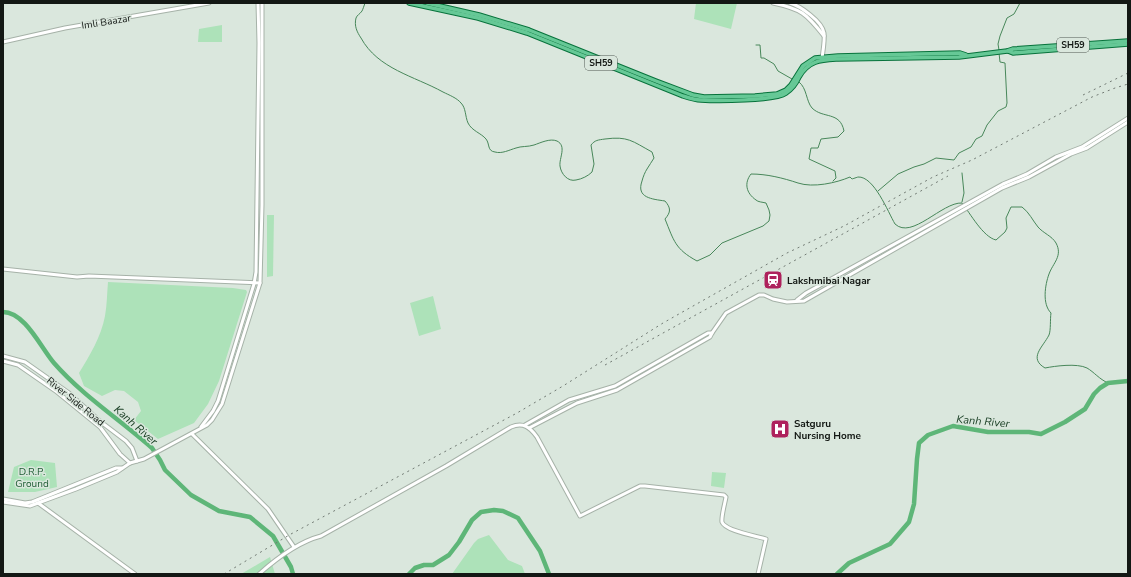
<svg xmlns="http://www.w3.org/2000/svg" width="1131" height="577" viewBox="0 0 1131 577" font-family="'Nunito Sans',sans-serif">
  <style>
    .green { fill: #ade2b9 }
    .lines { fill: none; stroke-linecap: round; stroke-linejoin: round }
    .stream { stroke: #48875a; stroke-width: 1 }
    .river { stroke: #5eb678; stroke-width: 4.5 }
    .tertiary-casing { stroke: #a6b2a8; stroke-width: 5 }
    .secondary-casing { stroke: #a6b2a8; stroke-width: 5 }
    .primary-casing { stroke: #07723b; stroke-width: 5.5 }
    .tertiary { stroke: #fff; stroke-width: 3 }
    .secondary { stroke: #fff; stroke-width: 3 }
    .primary { stroke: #66c896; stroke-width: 3.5 }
    .rail { stroke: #727b74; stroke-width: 1; stroke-dasharray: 2 4; stroke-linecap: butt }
    .labels { text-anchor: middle; stroke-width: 3; stroke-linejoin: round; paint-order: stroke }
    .shield { fill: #dae7dd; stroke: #4f5650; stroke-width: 1 }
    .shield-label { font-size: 9px; font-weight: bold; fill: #131814 }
    .street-label { font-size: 10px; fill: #131814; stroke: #dae7dd }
    .poi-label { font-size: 10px; font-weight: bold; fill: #131814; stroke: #dae7dd; text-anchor: start }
    .park-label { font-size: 10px; fill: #1d5c33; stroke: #dae7dd }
    .water-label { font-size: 11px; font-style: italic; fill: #1b4026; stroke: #dae7dd }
  </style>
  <rect width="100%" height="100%" fill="#dae7dd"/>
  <!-- green -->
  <g class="green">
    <path d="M696,3H737L731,29L694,19Z"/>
    <path d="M222,25V42H198L199,29Z"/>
    <path d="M267,215H274L273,276L267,277Z"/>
    <path d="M108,282L233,288L246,290L247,292L219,381L208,404L194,423L158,439L134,420L141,411L138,402L124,391L115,390L102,396L84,386L79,373C90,355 101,337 105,316C107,305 107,293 108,282Z"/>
    <path d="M433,296L441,329L419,336L410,303Z"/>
    <path d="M31,460L55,463L57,487L35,492H8L14,467Z"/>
    <path d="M712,472L726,473L724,488L711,486Z"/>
    <path d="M489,535L508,560L522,566L525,574H452L474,543L478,539Z"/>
    <path d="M270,557L275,574H241Z"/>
  </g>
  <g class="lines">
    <!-- stream -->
    <g class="stream">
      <path d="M365,3C364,6 363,9 362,11C360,14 357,15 356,18C354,26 357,32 361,38C378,69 414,76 443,92C449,95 457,98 461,103C466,108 465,116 468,123C472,131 481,133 486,139C490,144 487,151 495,152C502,154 509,150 516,148C521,146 528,147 534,145C540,143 550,138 557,141C567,146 559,158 560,166C561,174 568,182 576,180C582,179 588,176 592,172L594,164L591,145C595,140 598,140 605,139C628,136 632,141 652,152L654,158C652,162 649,165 647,169C645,172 643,177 642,181C636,198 652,199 665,201C671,208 671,212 665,219C674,241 675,249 697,261L710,255L722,243L763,226L769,221L770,215L769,210L766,203C762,202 758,202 756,200C746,193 744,183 751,174C767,174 783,178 798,183C813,188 836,183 850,177L852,179C852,179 858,177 858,177C874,176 888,212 895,224C912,240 942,202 962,203C970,213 983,237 996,240L1005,232L1007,228L1006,218L1011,207H1022C1029,212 1033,221 1038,227C1043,233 1052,236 1056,243C1063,256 1053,263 1049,274C1045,285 1042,304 1051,313C1050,319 1051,330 1049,335C1043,347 1028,358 1045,368C1055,366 1077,363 1087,368C1094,372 1099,379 1108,383"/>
      <path d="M756,45H760L761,58H764L774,64L778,71L792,79"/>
      <path d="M999,50L998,44L1000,36L1007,18L1014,14L1020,3"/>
      <path d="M799,82C807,88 806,101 812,108C823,119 840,111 844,131L838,137L821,139L818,148H811L809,159L835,171L836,178L833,181"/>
      <path d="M878,191L898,174L914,167L924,164L936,158L954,160L959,153L971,147L976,139L982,136L987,125L998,111L1006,107L1007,103L1005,63L1000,62L999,53"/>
      <path d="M962,202L964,193L962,173"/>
    </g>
    <!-- river -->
    <g class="river">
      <path d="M3,312C25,312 41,348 54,363C82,395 119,419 152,448L160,460L165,470L191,495L219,511L250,517L273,536L291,567L293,574"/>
      <path d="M409,574L415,568L424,565H433L449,555L459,542L472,520L481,512L494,510L503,511L518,518L540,551L549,574"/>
      <path d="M837,574L849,563L890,544L909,522L914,504L917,459L919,443L928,435L953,426L988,432H1029L1041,434L1065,422L1085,409L1094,394L1100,388L1108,383L1128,381"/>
    </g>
    <!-- tertiary casing -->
    <g class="tertiary-casing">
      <g id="tertiary">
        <path d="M773,3C801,9 806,13 824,36"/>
        <path d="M790,3C800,6 822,21 824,33C825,40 823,51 822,58"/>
        <path d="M3,269L77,277L89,276L260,283"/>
        <path d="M797,300L806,293L1003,184L1027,174L1056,157L1082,147L1128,118"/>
        <path d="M525,425L569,400L615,386L708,333H712"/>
        <path d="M529,428L577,403L617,390L710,337L712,333L726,313L759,295H764L773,299L787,302L804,301L1002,188L1029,177L1071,154L1087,148L1128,122"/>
        <path d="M192,434L268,509L294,547"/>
        <path d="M259,574C277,558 298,542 321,536L446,466L511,427C523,422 530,427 537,437L580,516L640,486H645L724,495L726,497C725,503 721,517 722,522C725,531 757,536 766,539L758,574"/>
      </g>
    </g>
    <!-- secondary casing -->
    <g class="secondary-casing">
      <g id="secondary">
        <path d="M3,42L65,28L209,3"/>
        <path d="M3,356L25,362L69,393L101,422L126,441L132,448L137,461"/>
        <path d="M3,361L18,365L57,392L100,427L120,454L130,463"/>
        <path d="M201,427L213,411L218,401L254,284L256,272L259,43L258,3"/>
        <path d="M3,499L25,503L32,502L116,468H122"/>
        <path d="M3,502L30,506L76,489L117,472L130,463L144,459L207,425L212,420L222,404L260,283L262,205V3"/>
        <path d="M38,503L135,574"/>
      </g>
    </g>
    <!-- primary casing -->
    <g class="primary-casing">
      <g id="primary">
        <path d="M409,3L478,18L527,33L683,96C689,98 695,100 701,100C716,101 775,101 786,93C792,89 796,84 799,77C809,60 821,60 838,59L959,57L1007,51L1013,49L1128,41"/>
        <path d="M427,3L479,15L529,30L656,81L693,95L704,97L755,96L777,94L786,90L791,85L803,66L815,58L838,56L960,53L966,55"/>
        <path d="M1008,51L1013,53L1128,44"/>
      </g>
    </g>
    <!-- tertiary -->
    <use href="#tertiary" class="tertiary"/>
    <!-- secondary -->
    <use href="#secondary" class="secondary"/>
    <!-- primary -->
    <use href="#primary" class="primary"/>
    <!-- rail -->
    <g class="rail">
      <path d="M1083,95L1128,73"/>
      <path d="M605,365L948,176"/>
      <path d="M224,574L291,534L517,413L563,386L663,323L787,253L844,226L933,177L972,160L1092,97L1115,88L1128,84"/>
    </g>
  </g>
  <!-- icons -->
  <defs>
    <g id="station-square" transform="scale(1)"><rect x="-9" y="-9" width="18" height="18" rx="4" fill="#ae215c" stroke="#dae7dd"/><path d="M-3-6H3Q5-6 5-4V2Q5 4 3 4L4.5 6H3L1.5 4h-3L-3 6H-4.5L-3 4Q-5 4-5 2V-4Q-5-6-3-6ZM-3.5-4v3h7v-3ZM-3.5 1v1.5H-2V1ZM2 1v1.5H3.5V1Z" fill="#fff"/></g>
    <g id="hospital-square" transform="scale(1)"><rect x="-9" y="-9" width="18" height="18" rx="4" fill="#ae215c" stroke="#dae7dd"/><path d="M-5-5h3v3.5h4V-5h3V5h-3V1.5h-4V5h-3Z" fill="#fff"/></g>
  </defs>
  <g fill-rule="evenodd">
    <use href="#station-square" x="773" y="280"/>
    <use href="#hospital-square" x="780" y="429"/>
  </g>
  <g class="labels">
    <!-- shield labels -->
    <g class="shield">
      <rect x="1057" y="38" width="32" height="14" rx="3"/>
      <rect x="585" y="56" width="32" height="14" rx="3"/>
    </g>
    <g class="shield-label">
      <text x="1073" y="48">SH59</text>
      <text x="601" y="66">SH59</text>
    </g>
    <!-- street labels -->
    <g class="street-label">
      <text transform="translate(106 21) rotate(-9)" y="4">Imli Baazar</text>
      <text transform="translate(76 401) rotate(39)" y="4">River Side Road</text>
    </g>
    <!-- poi labels -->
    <g class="poi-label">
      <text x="787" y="284">Lakshmibai Nagar</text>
      <text x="794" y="427">Satguru<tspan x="794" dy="12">Nursing Home</tspan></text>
    </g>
    <!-- park labels -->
    <g class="park-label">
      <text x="32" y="475">D.R.P.<tspan x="32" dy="12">Ground</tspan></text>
    </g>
    <!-- water labels -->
    <g class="water-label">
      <text transform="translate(983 421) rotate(5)" y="4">Kanh River</text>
      <text transform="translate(136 425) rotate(41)" y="4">Kanh River</text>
    </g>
  </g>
  <!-- border -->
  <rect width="1131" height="577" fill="none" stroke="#131814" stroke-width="8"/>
</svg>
